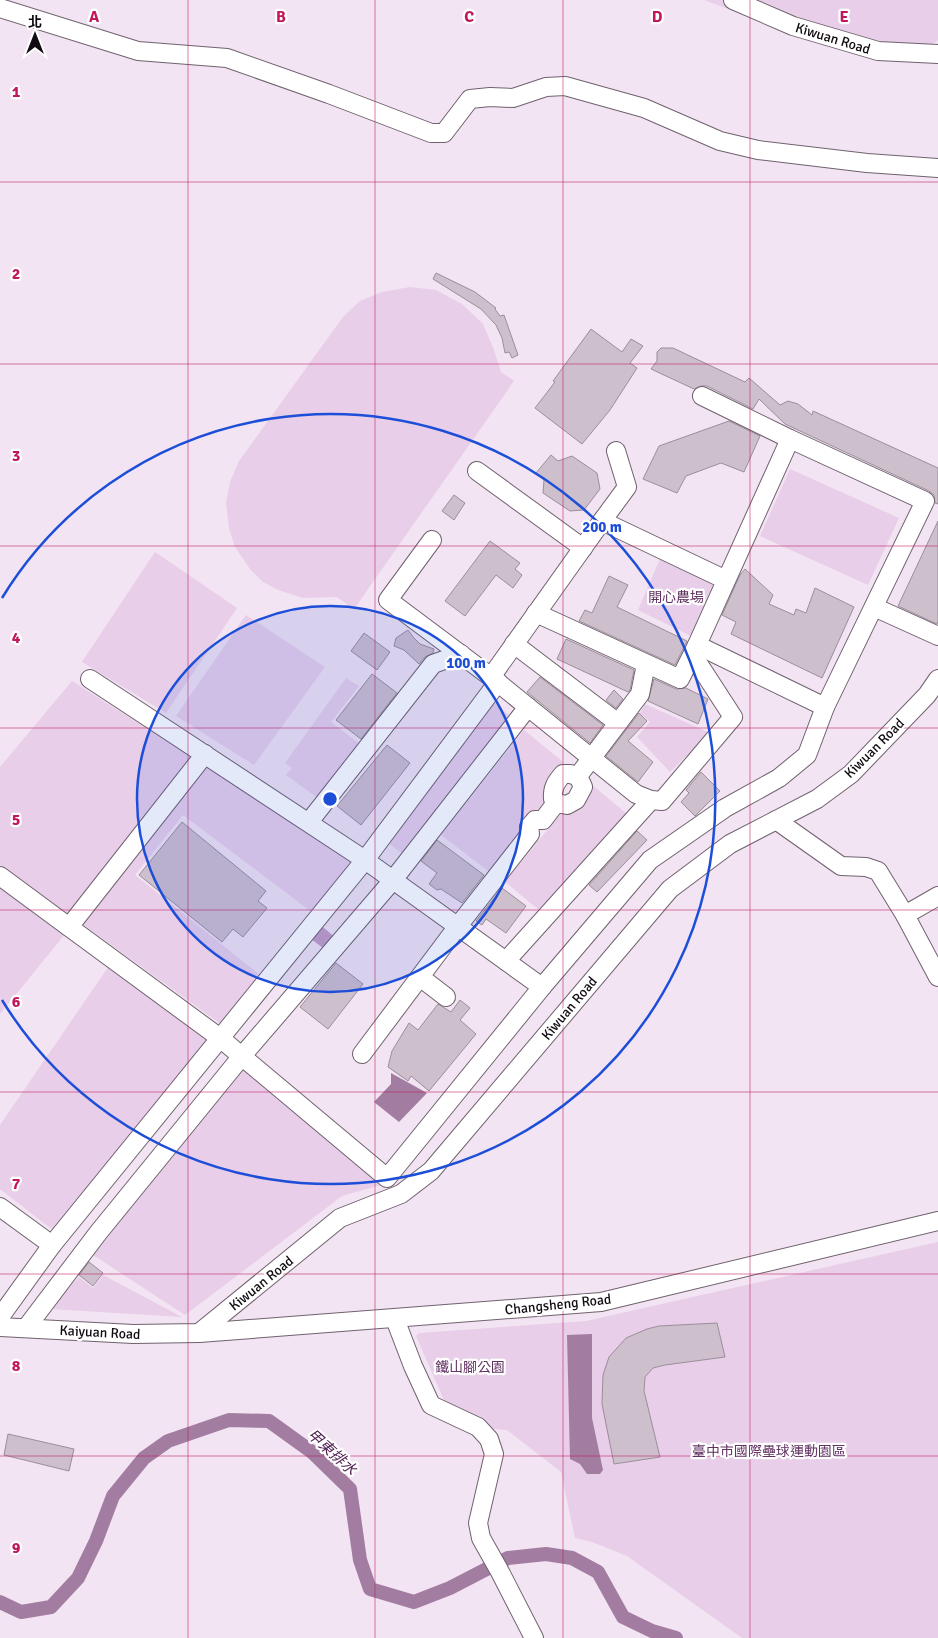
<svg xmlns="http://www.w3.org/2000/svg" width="938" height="1638" viewBox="0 0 938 1638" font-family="Signika,'Noto Sans TC',sans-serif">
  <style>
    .green { fill: #e8cee8 }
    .forest { fill: #c49ec3 }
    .water { fill: #a27da1 }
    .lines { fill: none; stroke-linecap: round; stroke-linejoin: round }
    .canal { stroke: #a27da1; stroke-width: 14 }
    .building { fill: #cebfcd; stroke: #9b8e9b }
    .minor-casing { stroke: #6f626e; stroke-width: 20 }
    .minor { stroke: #fff; stroke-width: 18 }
    .grid { fill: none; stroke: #c2185b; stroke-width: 1; stroke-opacity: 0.55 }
    .ring { fill: none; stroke: #1d4ed8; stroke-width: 2.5 }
    .labels { text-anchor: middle; stroke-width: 4.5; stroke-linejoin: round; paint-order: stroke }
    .street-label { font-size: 14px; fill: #110c11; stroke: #fff }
    .park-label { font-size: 14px; fill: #623263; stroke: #fff }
    .water-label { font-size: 15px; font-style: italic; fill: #502151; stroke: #fff }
    .grid-label { font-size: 16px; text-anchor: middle; font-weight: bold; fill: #c2185b; stroke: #fff; stroke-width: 4.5; stroke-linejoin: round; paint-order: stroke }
    .centre { fill: #1d4ed8; stroke: #fff; stroke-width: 2.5 }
    .ring-label { font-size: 15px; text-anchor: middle; font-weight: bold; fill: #1d4ed8; stroke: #fff; stroke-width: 4.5; stroke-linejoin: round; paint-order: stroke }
  </style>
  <rect width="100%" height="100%" fill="#f2e4f2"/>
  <!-- green -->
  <g class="green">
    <path d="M704,0H938V40L928,48L815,41Z"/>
    <path d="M410,287L436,290L462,304L483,324L494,350L501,372L514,381L354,609L337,597L303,598L278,590L263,582L250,569L235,547L229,528L226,503L230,482L239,461L343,317L360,301L382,292Z"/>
    <path d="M790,469L899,518L868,585L760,536Z"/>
    <path d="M155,552L237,608L166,713L82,662Z"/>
    <path d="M660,559L714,583L691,636L638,610Z"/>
    <path d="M246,615L325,667L254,765L176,716Z"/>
    <path d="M346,678L359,686L331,722L361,745L319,799L286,775L292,768L285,763Z"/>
    <path d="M72,681L191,757L66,916L0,865V767Z"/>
    <path d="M489,699L514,719L409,859L383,839Z"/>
    <path d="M645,704L710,733L670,772L637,737L650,722L640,713Z"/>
    <path d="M524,730L563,762V765L546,802L491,873L441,835Z"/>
    <path d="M208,761L354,859L313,913L183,815L135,875L260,975L222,1025L81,923Z"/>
    <path d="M592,785L627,814L539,910L505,882L558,817Z"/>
    <path d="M0,887L65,934L0,1014Z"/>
    <path d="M111,963L214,1038L54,1231L0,1189V1125Z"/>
    <path d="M242,1062L381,1185L342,1196L185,1315L87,1251Z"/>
    <path d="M938,1242V1638H742L627,1556L592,1542L575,1538L561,1472L507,1430L484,1428L447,1407L416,1336L419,1333L586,1321Z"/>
    <path d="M103,1275L182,1317L50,1309L79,1277L93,1288Z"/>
  </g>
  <!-- forest -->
  <path class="forest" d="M318,923L337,939L327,951L307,936Z"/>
  <!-- water -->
  <g class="water">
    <path d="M391,1073L427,1093L399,1122L374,1102L391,1084Z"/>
    <path d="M592,1334V1418L603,1470L600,1474H587L580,1464L570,1459L567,1335Z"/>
  </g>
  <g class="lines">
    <!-- canal -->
    <path class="canal" d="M0,1602L21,1612L51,1607L78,1578L96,1541L113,1496L144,1458L168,1441L229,1420L269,1421L312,1452L350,1489L360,1560L370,1589L414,1602L450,1588L508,1558L546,1554L572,1558L598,1572L623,1617L652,1631L676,1638"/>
  </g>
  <!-- building -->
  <g class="building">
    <path d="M436,273L475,292L496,308L495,309L500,316L504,315L518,355L512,358L509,352L505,353L502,338L496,325L481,309L433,279Z"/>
    <path d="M591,329L622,352L631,339L643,346L630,363L637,368L610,410L582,444L535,408L555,382L553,381Z"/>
    <path d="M661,348H673L745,382L749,378L780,405L788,401L798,404L812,415L813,411L938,468V504L935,503L934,495L929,491L785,424L759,399L753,409L707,386H701L694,389L651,369L657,361V352Z"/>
    <path d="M729,421L760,436L744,472L721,463L686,476L677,493L643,479L659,446Z"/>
    <path d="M551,455L558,461L572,456L597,473L600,489L584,510L570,511L543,493L544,480L536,473Z"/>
    <path d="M454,495L465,503L454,520L442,511Z"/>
    <path d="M938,521V621L937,624L898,606Z"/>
    <path d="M490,541L520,563L515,569L522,575L513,588L496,575L465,616L445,601Z"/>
    <path d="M745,569L773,595L769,604L794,615L796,609L806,613L815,588L854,607L822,678L731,634L736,622L722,615L740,575Z"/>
    <path d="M609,576L628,585L617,607L687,641L675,665L579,621L585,610L592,613Z"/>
    <path d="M408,630L414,638L420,644L434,649L433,653L425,657L419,664L404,650L394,646L396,638Z"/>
    <path d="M364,633L390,652L377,670L351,651Z"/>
    <path d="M566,639L634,670L630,690L628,692L557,659Z"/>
    <path d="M372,674L397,693L361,739L336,720Z"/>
    <path d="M540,677L603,725L590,743L527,692Z"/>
    <path d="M654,679L676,689L686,688L708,699L698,724L648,701Z"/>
    <path d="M614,690L623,699L616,708L606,700Z"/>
    <path d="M639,713L647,721L628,741L653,762L638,782L606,756Z"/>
    <path d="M387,745L410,763L361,825L337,806Z"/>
    <path d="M701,772L720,791L695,816L681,802L689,793L686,790Z"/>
    <path d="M182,822L266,891L258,901L267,908L243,937L233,929L222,942L139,875Z"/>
    <path d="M637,831L647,840L597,892L589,885Z"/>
    <path d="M437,840L484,875L462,903L441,889L437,890L429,884L437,873L421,861Z"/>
    <path d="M502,888L526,906L506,933L486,919L482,925L476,921Z"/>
    <path d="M336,963L363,984L328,1029L300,1007Z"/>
    <path d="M460,1000L470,1008L460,1020L476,1034L429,1091L411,1076L408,1081L388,1067L392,1051L409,1023L418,1030L438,1004L451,1012Z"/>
    <path d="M89,1262L103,1273L93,1286L79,1275Z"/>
    <path d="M717,1323L725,1357L665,1365L653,1368L645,1377L644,1391L660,1457L614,1464L602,1404L603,1375L609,1357L626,1338L647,1329L659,1326Z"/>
    <path d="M8,1434L74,1449L69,1471L4,1455Z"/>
  </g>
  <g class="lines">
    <!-- minor casing -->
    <g class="minor-casing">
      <g id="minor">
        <path d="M733,0L793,26L878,51L938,54"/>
        <path d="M0,8L138,51L227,58L329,94L431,133H444L470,99L490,97L513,98L546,87L565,86L644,108L720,141L758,150L867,163L938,168"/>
        <path d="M790,439L697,645L825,707"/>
        <path d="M477,471L583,548"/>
        <path d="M602,521L627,487L616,451"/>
        <path d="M432,540L388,600L491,677L602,521L726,580"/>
        <path d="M874,607L938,636"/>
        <path d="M514,644L618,723"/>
        <path d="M491,677L528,707"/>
        <path d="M90,679L365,860L542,987L650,860L725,808L779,778L807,755L825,707L925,501L790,439L702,396"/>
        <path d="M205,754L69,927L220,1038L387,1178L542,987"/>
        <path d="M556,803L553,799C552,788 556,782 563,774H570L578,776"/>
        <path d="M776,820L841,866L866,867L878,871L905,915L938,977"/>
        <path d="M309,822L433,664L461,654"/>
        <path d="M0,876L69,927"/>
        <path d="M905,915L938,896"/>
        <path d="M506,961L651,800"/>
        <path d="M420,977L446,997"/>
        <path d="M362,1054L458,926L530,834L529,827L535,820H543L556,803L567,805L576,800L583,787L578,776L640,694L646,664"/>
        <path d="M0,1207L52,1245"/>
        <path d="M0,1317L52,1245L365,860L498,682"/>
        <path d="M395,1319L413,1366L431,1405L478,1427L489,1439L494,1454L478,1523L481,1538L499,1570L534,1638"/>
        <path d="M0,1327L133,1334L199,1333L601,1302L938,1221"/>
        <path d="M26,1328L98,1233L242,1056L393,880L528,707L636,794L651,800L662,801L733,717L694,657L697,645L680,679L536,613"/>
        <path d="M199,1333L340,1218L401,1194L431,1171L670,889L730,844L817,799L851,774L927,695L938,679"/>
      </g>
    </g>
    <!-- minor -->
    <use href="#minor" class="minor"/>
  </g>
  <!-- grid -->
  <path class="grid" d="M188,0V1638M375,0V1638M563,0V1638M750,0V1638M0,182H938M0,364H938M0,546H938M0,728H938M0,910H938M0,1092H938M0,1274H938M0,1456H938"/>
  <!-- distance rings -->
  <circle cx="330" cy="799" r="193" fill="#1d4ed8" fill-opacity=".12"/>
  <g class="ring">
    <circle cx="330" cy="799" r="193"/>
    <path d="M2 598A385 385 0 1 1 2 1000"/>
  </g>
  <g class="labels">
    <!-- street labels -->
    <g class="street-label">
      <text transform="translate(833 38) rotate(17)" y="5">Kiwuan Road</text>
      <text transform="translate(874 748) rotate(-45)" y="5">Kiwuan Road</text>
      <text transform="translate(569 1008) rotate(-50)" y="5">Kiwuan Road</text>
      <text transform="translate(261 1283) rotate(-39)" y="5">Kiwuan Road</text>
      <text transform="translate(558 1304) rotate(-6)" y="5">Changsheng Road</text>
      <text transform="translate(100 1332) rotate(3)" y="5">Kaiyuan Road</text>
    </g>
    <!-- park labels -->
    <g class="park-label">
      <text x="676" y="602">開心農場</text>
      <text x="470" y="1372">鐵山腳公園</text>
      <text x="769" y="1456">臺中市國際壘球運動園區</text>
    </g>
    <!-- water labels -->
    <g class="water-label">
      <text transform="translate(332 1452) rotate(42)" y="5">甲東排水</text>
    </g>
  </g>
  <g class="grid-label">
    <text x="94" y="22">A</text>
    <text x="281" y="22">B</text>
    <text x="469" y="22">C</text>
    <text x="657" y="22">D</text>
    <text x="844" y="22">E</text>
    <text x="16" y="97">1</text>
    <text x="16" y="279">2</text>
    <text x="16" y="461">3</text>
    <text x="16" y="643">4</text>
    <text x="16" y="825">5</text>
    <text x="16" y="1007">6</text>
    <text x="16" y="1189">7</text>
    <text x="16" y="1371">8</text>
    <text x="16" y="1553">9</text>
  </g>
  <circle cx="330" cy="799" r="8" class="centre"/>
  <g class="ring-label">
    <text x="602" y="532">200 m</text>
    <text x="466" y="668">100 m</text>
  </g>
  <!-- north arrow -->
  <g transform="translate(35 35)" stroke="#ffffff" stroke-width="4" paint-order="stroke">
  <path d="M0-4L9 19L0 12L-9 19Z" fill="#110c11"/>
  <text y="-8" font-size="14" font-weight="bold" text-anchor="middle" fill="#110c11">北</text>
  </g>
</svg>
